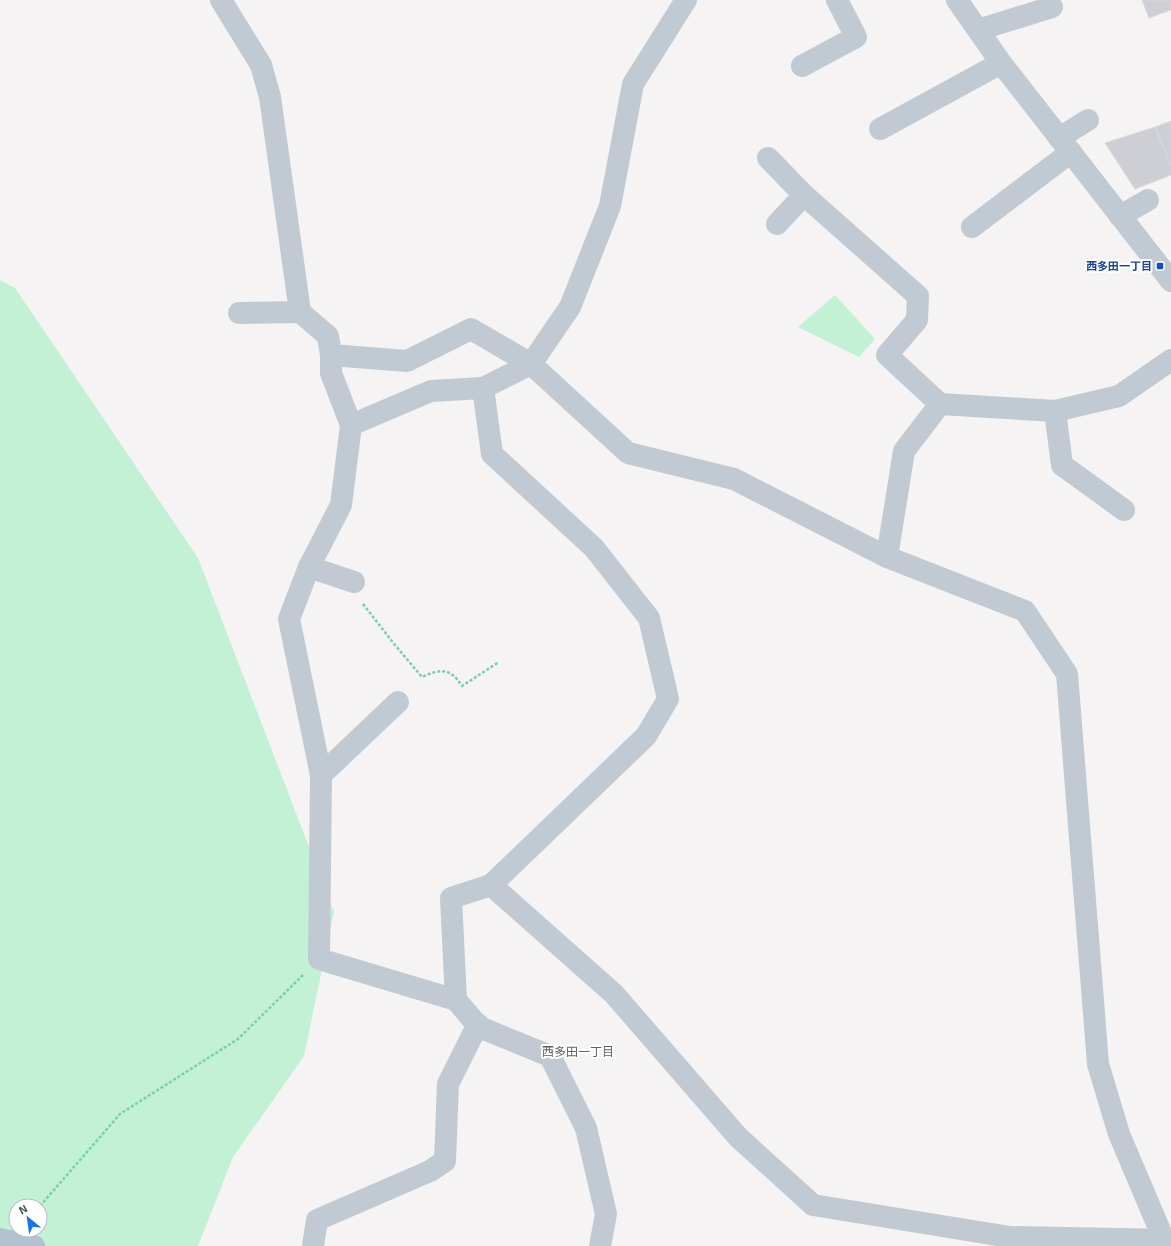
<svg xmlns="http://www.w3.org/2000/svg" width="1171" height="1246" viewBox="0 0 1171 1246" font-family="'Exo 2','Noto Sans JP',sans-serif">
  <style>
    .green { fill: #c3f1d5; fill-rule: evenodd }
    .building { fill: #cdcfd5; stroke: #d7d9de }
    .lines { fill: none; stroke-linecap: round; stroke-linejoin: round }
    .path { stroke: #7ad0a6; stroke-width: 2.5; stroke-dasharray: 3 2; stroke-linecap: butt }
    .minor { stroke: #c1cad2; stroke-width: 22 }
    .major { stroke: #b3c2d1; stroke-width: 22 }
    .transit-dot { fill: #1a4fb4; stroke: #fff; stroke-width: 1.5 }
    .labels { text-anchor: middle; stroke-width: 4; stroke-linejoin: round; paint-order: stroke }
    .transit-label { font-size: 11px; font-weight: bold; fill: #164399; stroke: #fff; text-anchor: end }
    .neighbourhood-label { font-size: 12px; fill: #5f6368; stroke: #fff }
  </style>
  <rect width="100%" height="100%" fill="#f5f3f3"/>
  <!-- green -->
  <g class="green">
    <path d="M0,280L15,288L198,558L334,912L304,1056L233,1157L198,1246H0ZM16,1206H40V1230H16Z"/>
    <path d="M835,295L875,339L859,357L798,327Z"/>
  </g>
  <!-- building -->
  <g class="building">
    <path d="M1142,0H1171V10L1149,18Z"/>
    <path d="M1171,121V166L1155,127Z"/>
    <path d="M1155,127L1171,166V175L1135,189L1105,143Z"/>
  </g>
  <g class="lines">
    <!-- path -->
    <g class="path">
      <path d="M363,604L395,645L422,677C440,669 450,667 462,686L499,662"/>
      <path d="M40,1206L120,1114L238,1039L303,975"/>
    </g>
    <!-- minor -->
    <g class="minor">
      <path d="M221,0L261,65L270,97L300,312L328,336L331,355V373L351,425L341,505L309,567L289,619L321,775L319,959L456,1000"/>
      <path d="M957,0L1001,63L1171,281"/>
      <path d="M978,30L1052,7"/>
      <path d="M802,66L856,37L837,0"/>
      <path d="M880,129L1001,63"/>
      <path d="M1059,138L1088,120"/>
      <path d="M768,158L804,195L918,296L917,320L887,355L940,404"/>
      <path d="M1120,216L1148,200"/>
      <path d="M777,224L804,195"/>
      <path d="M972,227L1071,152"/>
      <path d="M239,313L300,312"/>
      <path d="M331,355L407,361L471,329L531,364L628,453L734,479L887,557"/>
      <path d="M1055,411L940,404L904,451L887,557L1025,611L1067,674L1098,1064L1119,1134L1164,1240"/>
      <path d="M351,425L431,391L483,388"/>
      <path d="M1124,510L1062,465L1055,411L1119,396L1171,360"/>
      <path d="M309,567L354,582"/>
      <path d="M321,775L398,702"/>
      <path d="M491,885L614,994L738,1137L813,1205L1010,1237L1171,1240"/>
      <path d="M313,1246L317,1220L430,1171L445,1161L448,1084L478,1024"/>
      <path d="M600,1246L606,1214L586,1128L550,1056L479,1027L456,1000L451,898L491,885L646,736L668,699L649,618L594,548L492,454L483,388L531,364L570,307L610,206L633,84L686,0"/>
    </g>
    <!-- major -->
    <path class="major" d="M0,1239L34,1246"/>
  </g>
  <!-- markers -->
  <rect class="transit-dot" x="1156" y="262" width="8" height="8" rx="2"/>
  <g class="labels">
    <!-- transit labels -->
    <g class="transit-label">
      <text x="1152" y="270">西多田一丁目</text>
    </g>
    <!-- neighbourhood labels -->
    <g class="neighbourhood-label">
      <text x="578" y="1056">西多田一丁目</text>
    </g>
  </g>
  <!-- north arrow -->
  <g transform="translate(28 1218) rotate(331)"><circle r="19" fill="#ffffff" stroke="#b7bbc0"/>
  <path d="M0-3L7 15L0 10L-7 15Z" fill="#1a73e8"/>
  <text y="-6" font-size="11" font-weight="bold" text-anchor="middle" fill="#4a5661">N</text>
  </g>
</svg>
